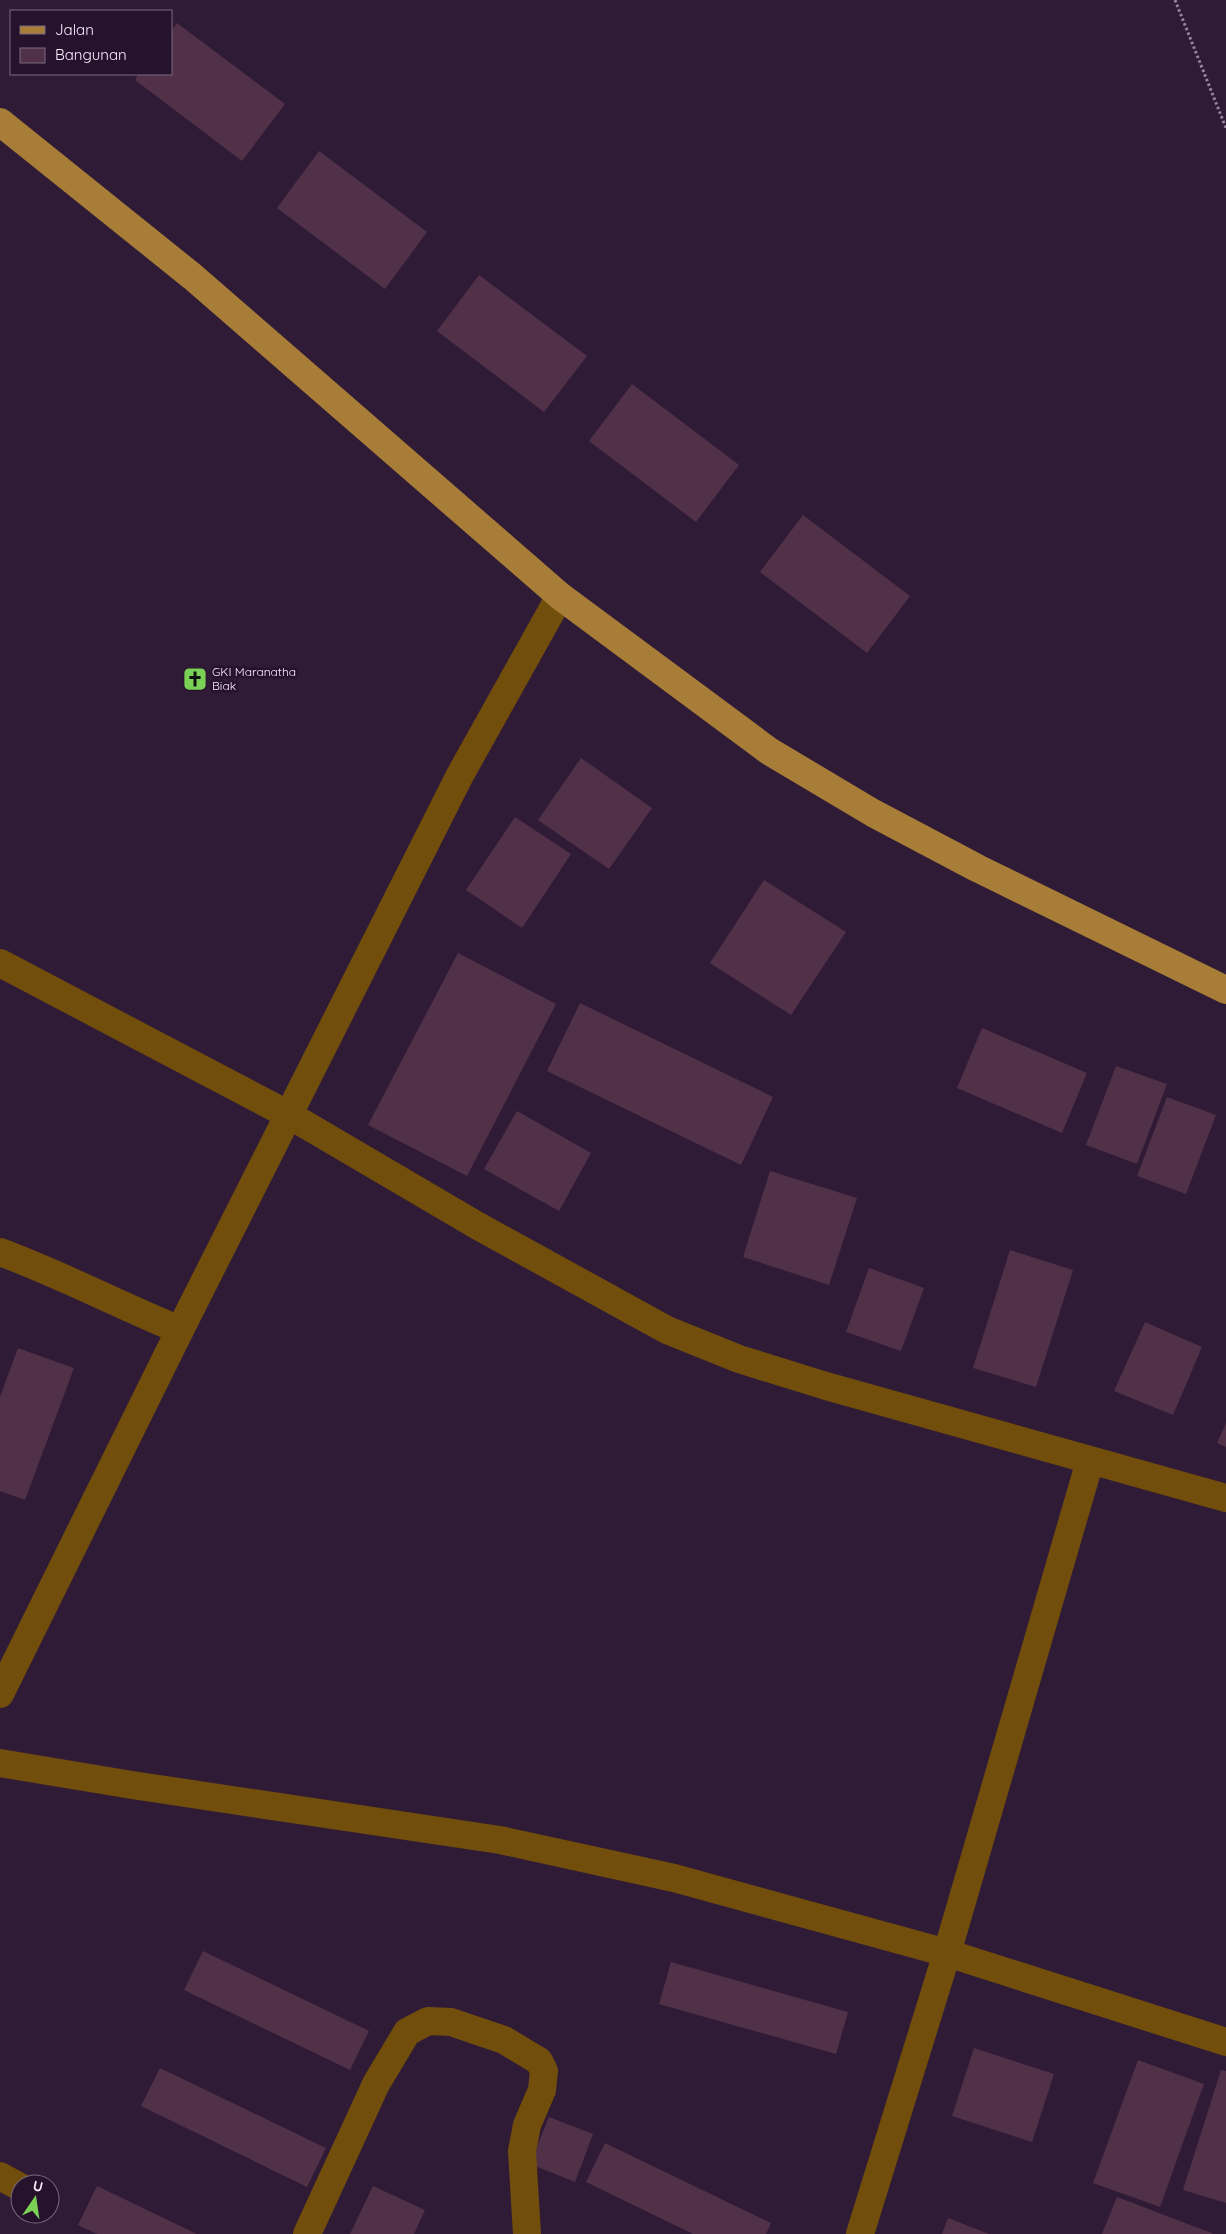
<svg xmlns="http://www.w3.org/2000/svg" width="1226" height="2234" viewBox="0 0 1226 2234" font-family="Quicksand,sans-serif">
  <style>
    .building { fill: #503147 }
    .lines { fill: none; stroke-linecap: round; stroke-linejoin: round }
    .path { stroke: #95859a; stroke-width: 3; stroke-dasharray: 2.5 2.5; stroke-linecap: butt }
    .street { stroke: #714e0b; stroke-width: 28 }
    .primary { stroke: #a87d37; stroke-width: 28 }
    .labels { text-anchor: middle; stroke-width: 5; stroke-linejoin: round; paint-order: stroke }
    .poi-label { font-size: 12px; fill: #f9eefd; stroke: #26122c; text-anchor: start }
  </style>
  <rect width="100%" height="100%" fill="#301b36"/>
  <!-- building -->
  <g class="building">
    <path d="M177,23L285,104L242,161L135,80L139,74H171V31Z"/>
    <path d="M319,151L427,232L385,289L277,208Z"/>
    <path d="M479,275L587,356L544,412L437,331Z"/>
    <path d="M632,384L739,465L696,522L589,441Z"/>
    <path d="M803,515L910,596L867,653L760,572Z"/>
    <path d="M581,758L652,808L609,869L538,820Z"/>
    <path d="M515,817L571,854L522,928L466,890Z"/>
    <path d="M764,880L846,932L791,1015L710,963Z"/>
    <path d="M458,953L556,1004L467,1176L368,1125Z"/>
    <path d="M580,1003L773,1097L741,1165L547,1071Z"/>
    <path d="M982,1028L1087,1073L1062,1133L957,1088Z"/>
    <path d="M1116,1066L1167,1084L1137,1164L1086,1145Z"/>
    <path d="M1167,1097L1216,1115L1186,1194L1137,1176Z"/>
    <path d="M517,1111L591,1153L559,1211L484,1169Z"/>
    <path d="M770,1171L857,1198L829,1285L743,1257Z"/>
    <path d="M1010,1250L1073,1270L1036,1387L973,1368Z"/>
    <path d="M869,1268L924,1288L901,1351L846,1332Z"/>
    <path d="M1145,1322L1202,1347L1173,1415L1114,1391Z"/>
    <path d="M18,1348L74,1368L25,1500L0,1491V1397Z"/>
    <path d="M1226,1423V1447L1217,1443Z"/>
    <path d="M203,1951L369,2031L350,2070L184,1990Z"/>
    <path d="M671,1962L848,2012L836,2054L659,2004Z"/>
    <path d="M974,2048L1054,2074L1032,2142L952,2116Z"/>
    <path d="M1138,2060L1204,2084L1160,2207L1093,2183Z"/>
    <path d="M160,2068L326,2148L307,2187L141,2106Z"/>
    <path d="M1221,2070L1226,2071V2203L1183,2190Z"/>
    <path d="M549,2117L593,2134L575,2182L530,2164Z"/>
    <path d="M605,2143L771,2223L766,2234H693L586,2182Z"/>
    <path d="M97,2186L197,2234H97L78,2225Z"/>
    <path d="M373,2186L425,2210L414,2234H350Z"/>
    <path d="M1117,2197L1214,2234H1102Z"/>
    <path d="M948,2218L989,2234H942Z"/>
  </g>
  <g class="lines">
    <!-- path -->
    <path class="path" d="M1175,0L1226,128"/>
    <!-- street -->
    <g class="street">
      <path d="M0,963L289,1115L478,1226L667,1330L739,1359L826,1386L1226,1498"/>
      <path d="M0,1252C62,1275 119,1305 180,1330"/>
      <path d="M0,1694L180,1330L460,775L560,596"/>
      <path d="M0,1763L132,1785L500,1840L674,1878L947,1953L1226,2042"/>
      <path d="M0,2176L20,2187"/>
      <path d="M307,2234L376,2084L407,2032L428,2021L451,2022L504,2040L539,2061L544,2071L542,2090L527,2125L522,2151L527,2234"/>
      <path d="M860,2234L947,1953L1090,1461"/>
    </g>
    <!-- primary -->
    <path class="primary" d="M0,122L193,277L560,596L769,751L873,813L977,868L1226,990"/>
  </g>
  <!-- icons -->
  <defs>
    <g id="church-square" transform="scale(1.25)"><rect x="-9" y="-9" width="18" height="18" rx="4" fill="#7bd156" stroke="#26122c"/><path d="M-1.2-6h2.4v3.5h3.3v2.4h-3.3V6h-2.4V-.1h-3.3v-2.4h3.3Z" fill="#111"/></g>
  </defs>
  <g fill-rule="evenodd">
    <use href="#church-square" x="195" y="679"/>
  </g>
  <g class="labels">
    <!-- poi labels -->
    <g class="poi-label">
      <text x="212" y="676">GKI Maranatha<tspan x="212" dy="14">Biak</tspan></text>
    </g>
  </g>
  <!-- legend -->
  <rect x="10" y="10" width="162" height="65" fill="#26122c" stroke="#7a6a80"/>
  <rect x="20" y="26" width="25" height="8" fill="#a87d37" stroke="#7a6a80"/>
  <text x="55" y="35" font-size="15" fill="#f9eefd">Jalan</text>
  <rect x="20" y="48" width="25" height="15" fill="#503147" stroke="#7a6a80"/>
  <text x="55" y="60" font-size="15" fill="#f9eefd">Bangunan</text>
  <!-- north arrow -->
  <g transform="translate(35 2199) rotate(13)"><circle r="24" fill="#26122c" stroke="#7a6a80"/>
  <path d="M0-4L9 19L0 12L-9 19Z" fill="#7bd156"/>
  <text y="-8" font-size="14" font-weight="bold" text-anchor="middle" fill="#f9eefd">U</text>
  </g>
</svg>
